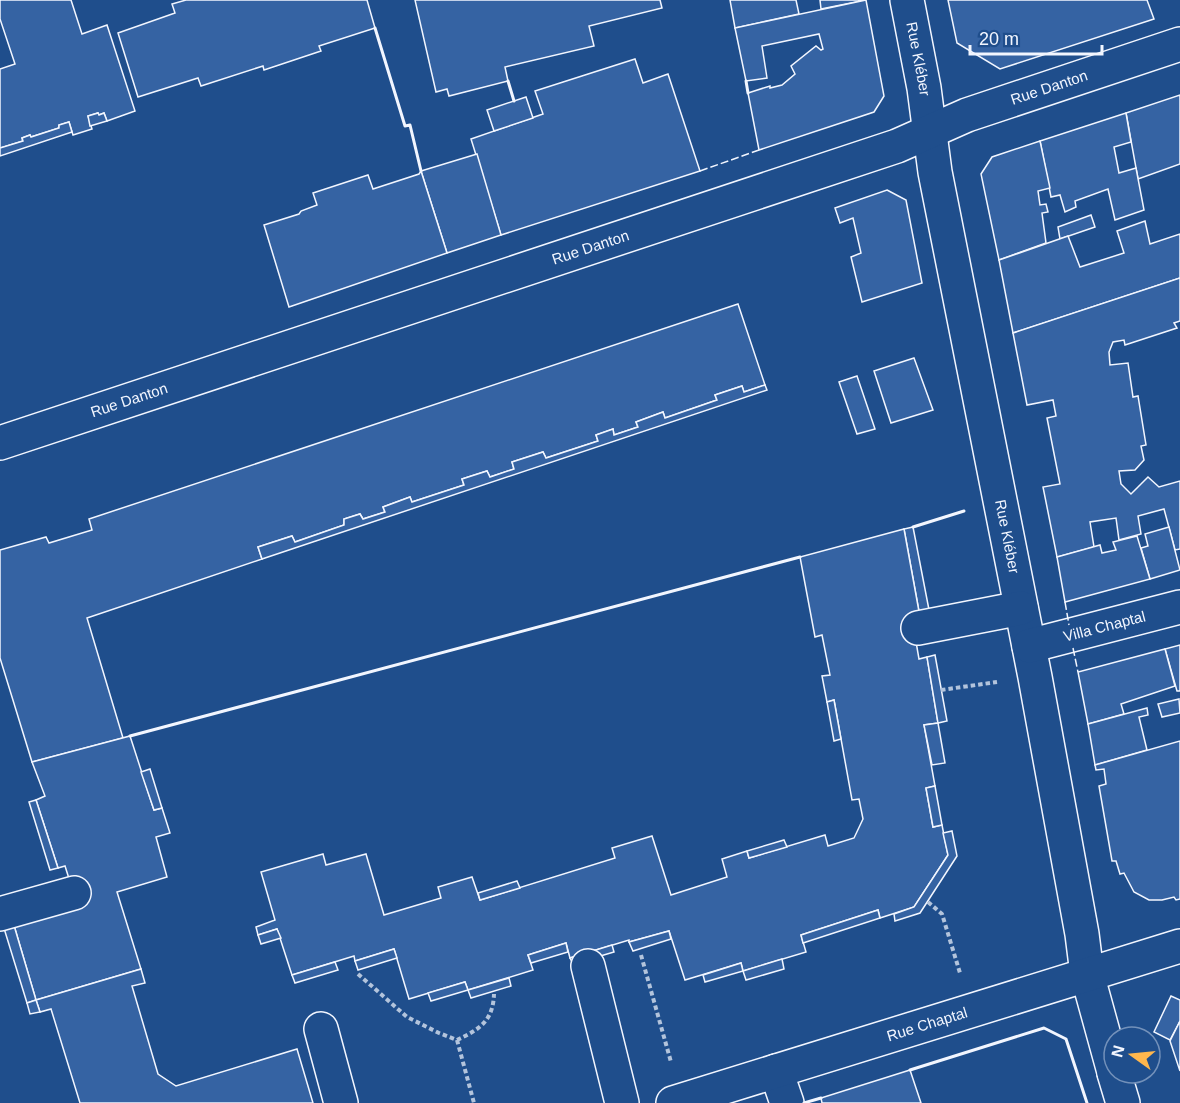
<svg xmlns="http://www.w3.org/2000/svg" width="1180" height="1103" viewBox="0 0 1180 1103" font-family="Helvetica,sans-serif">
  <style>
    .building { fill: #3563a3; stroke: #f2f6ff; stroke-width: 1.5 }
    .lines { fill: none; stroke-linecap: round; stroke-linejoin: round }
    .minor-casing { stroke: #f2f6ff; stroke-width: 36 }
    .path { stroke: #b3c4dc; stroke-width: 4; stroke-dasharray: 4.5 3; stroke-linecap: butt }
    .minor { stroke: #1f4e8c; stroke-width: 33 }
    .fence { stroke: #f2f6ff; stroke-width: 1.5; stroke-dasharray: 8 3; stroke-linecap: butt }
    .wall { stroke: #f2f6ff; stroke-width: 3 }
    .labels { text-anchor: middle; stroke-width: 4.5; stroke-linejoin: round; paint-order: stroke }
    .street-label { font-size: 15px; fill: #f2f6ff; stroke: #1f4e8c }
  </style>
  <rect width="100%" height="100%" fill="#1f4e8c"/>
  <!-- building -->
  <g class="building">
    <path d="M0,0H71L82,34L107,25L135,111L107,121L104,113L99,115L98,113L88,116L92,129L73,135L69,122L59,125V128L31,137L30,135L22,138L23,141L0,148V69L15,64L0,19Z"/>
    <path d="M186,0H367L375,28L319,46L321,51L264,70L263,66L201,86L198,78L138,97L118,33L175,13L172,4Z"/>
    <path d="M415,0H660L662,8L589,26L594,46L505,67L508,81L449,96L447,89L436,92Z"/>
    <path d="M730,0H796L799,14L735,28Z"/>
    <path d="M820,0H866L821,9Z"/>
    <path d="M866,0L884,96L874,112L759,150L748,93L770,86V88L782,85L795,74L791,66L816,46L821,50L823,49L819,34L762,46L767,78L746,81L735,28Z"/>
    <path d="M948,0H1147L1154,19L1000,69L957,43Z"/>
    <path d="M635,59L643,83L668,74L700,171L501,235L471,139L543,114L535,91Z"/>
    <path d="M1180,95V164L1138,179L1126,113Z"/>
    <path d="M526,97L533,118L494,131L487,110Z"/>
    <path d="M98,113L99,115L104,113L107,121L90,126L88,116Z"/>
    <path d="M1126,113L1131,142L1114,147L1119,173L1136,168L1144,210L1115,220L1108,189L1075,201L1076,207L1065,212L1060,195L1051,197L1040,141Z"/>
    <path d="M69,122L72,132L0,156V148L23,141L22,138L30,135L31,137L59,128V125Z"/>
    <path d="M1040,141L1050,188L1038,191L1040,205L1046,204L1048,212L1042,213L1046,243L999,260L981,174L992,157Z"/>
    <path d="M477,154L501,235L447,253L421,171Z"/>
    <path d="M421,171L447,253L289,307L264,225L299,214L301,211L317,205L313,193L368,175L373,189L419,174Z"/>
    <path d="M887,190L906,200L922,283L862,302L851,257L861,253L853,218L840,223L835,208Z"/>
    <path d="M1091,215L1095,227L1060,239L1058,227Z"/>
    <path d="M1145,221L1150,244L1180,234V278L1013,333L999,260L1068,236L1080,267L1124,253L1117,231Z"/>
    <path d="M1180,278V321L1174,323L1177,328L1125,345L1124,340L1113,342L1109,352L1110,365L1128,363L1133,397L1138,396L1146,445L1141,446L1144,460L1135,470L1119,471L1121,484L1131,494L1148,477L1159,487L1180,481V549L1175,550L1164,509L1138,516L1141,534L1119,540L1116,518L1090,522L1094,547L1057,557L1043,487L1060,484L1047,418L1056,416L1053,400L1027,405L1013,333Z"/>
    <path d="M738,304L765,385L744,392L742,386L715,395L717,400L665,418L663,412L636,422L638,427L614,435L613,429L596,435L598,441L546,458L543,452L512,462L514,469L490,477L487,471L462,479L464,485L412,502L410,497L383,507L385,512L363,519L360,514L344,519V525L295,542L292,536L258,547L262,559L87,618L123,738L32,762L0,658V550L46,537L49,543L92,530L89,519Z"/>
    <path d="M914,358L933,410L891,423L874,371Z"/>
    <path d="M857,376L875,429L857,434L839,382Z"/>
    <path d="M765,385L767,390L262,559L258,547L292,536L295,542L344,525V519L360,514L363,519L385,512L383,507L410,497L412,502L464,485L462,479L487,471L490,477L514,469L512,462L543,452L546,458L598,441L596,435L613,429L614,435L638,427L636,422L663,412L665,418L717,400L715,395L742,386L744,392Z"/>
    <path d="M913,527L930,615L920,617L904,529Z"/>
    <path d="M1169,527L1180,570L1150,579L1141,548L1148,546L1145,534Z"/>
    <path d="M904,529L920,617L912,619L919,659L927,657L938,723L924,725L935,786L926,788L933,827L942,825L948,855L914,907L880,918L878,910L801,935L806,952L743,971L741,963L685,980L669,931L629,942V940L570,958L566,943L528,955L533,970L468,990L465,982L409,999L394,949L355,961L354,956L292,975L277,929L258,935L256,927L275,920L261,872L323,854L326,865L366,854L384,915L441,898L438,887L472,877L480,900L615,858L612,848L652,836L671,895L727,877L722,859L747,851L749,858L825,835L828,846L854,838L863,819L859,799L852,800L834,700L827,702L822,676L830,675L822,635L815,637L800,557Z"/>
    <path d="M1137,536L1150,579L1065,602L1057,557L1100,545L1102,553L1116,550L1113,542Z"/>
    <path d="M1180,645V691H1177L1165,649Z"/>
    <path d="M1165,649L1175,686L1121,704L1124,714L1088,724L1078,672Z"/>
    <path d="M935,655L947,721L938,723L927,657Z"/>
    <path d="M1179,699L1180,713L1162,717L1158,704Z"/>
    <path d="M834,700L841,739L834,741L827,702Z"/>
    <path d="M1147,708L1148,715L1139,717L1147,750L1095,765L1088,724Z"/>
    <path d="M938,723L945,763L932,765L924,725Z"/>
    <path d="M130,736L154,810L162,808L170,833L156,837L167,877L117,892L141,969L36,1000L13,922L77,904L65,866L58,868L36,800L45,796L32,762Z"/>
    <path d="M1180,741V899L1176,900L1174,897L1162,900H1149L1134,892L1124,873L1120,874L1116,861H1112L1099,786L1106,784L1104,769L1096,770L1095,765Z"/>
    <path d="M150,769L162,808L154,810L141,772Z"/>
    <path d="M935,786L942,825L933,827L926,788Z"/>
    <path d="M36,800L58,868L50,870L29,802Z"/>
    <path d="M952,831L957,856L920,913L895,921L894,914L914,907L948,855L943,833Z"/>
    <path d="M784,840L787,847L749,858L747,851Z"/>
    <path d="M517,881L520,888L480,900L478,893Z"/>
    <path d="M878,910L880,918L803,943L801,935Z"/>
    <path d="M13,922L36,1000L27,1003L3,925Z"/>
    <path d="M277,929L281,938L261,944L258,935Z"/>
    <path d="M669,931L671,939L633,951L629,942Z"/>
    <path d="M566,943L568,952L531,963L528,955Z"/>
    <path d="M612,945L614,952L573,964L570,958Z"/>
    <path d="M394,949L397,958L358,970L355,961Z"/>
    <path d="M782,959L784,969L746,980L743,971Z"/>
    <path d="M335,962L338,970L295,983L292,975Z"/>
    <path d="M741,963L743,971L705,982L703,975Z"/>
    <path d="M141,969L145,983L132,986L158,1074L176,1086L297,1049L313,1103H80L51,1009L40,1012L36,1000Z"/>
    <path d="M509,978L511,986L471,998L468,990Z"/>
    <path d="M465,982L468,990L431,1001L428,993Z"/>
    <path d="M1171,996L1180,1000V1021L1170,1040L1154,1032Z"/>
    <path d="M36,1000L40,1012L30,1014L27,1003Z"/>
    <path d="M1180,1021V1071L1170,1041Z"/>
    <path d="M910,1070L921,1103H822L821,1098Z"/>
  </g>
  <g class="lines">
    <!-- minor casing -->
    <g class="minor-casing">
      <g id="minor">
        <path id="s1" d="M907,0L924,88L935,172L1035,677L1082,934L1087,974L1114,1072"/>
        <path id="s2" d="M0,443L897,146L967,115L1180,44"/>
        <path d="M918,628L1021,608"/>
        <path id="s3" d="M1029,646L1180,607"/>
        <path d="M0,914L74,893"/>
        <path d="M588,966L622,1103"/>
        <path d="M321,1029L341,1103"/>
        <path d="M776,1071L787,1103"/>
        <path d="M1114,1073L1123,1103"/>
        <path id="s4" d="M673,1103L1180,946"/>
      </g>
    </g>
    <!-- path -->
    <g class="path">
      <path d="M941,690L997,682"/>
      <path d="M928,902L942,914L960,973"/>
      <path d="M641,955L671,1062"/>
      <path d="M358,974L407,1017L439,1033L457,1040C480,1029 493,1021 494,994"/>
      <path d="M457,1040L474,1103"/>
    </g>
    <!-- minor -->
    <use href="#minor" class="minor"/>
    <!-- fence -->
    <g class="fence">
      <path d="M700,171L759,150"/>
      <path d="M1065,602L1069,625"/>
      <path d="M1073,648L1078,672"/>
    </g>
    <!-- wall -->
    <g class="wall">
      <path d="M375,28L405,126L410,125L421,171"/>
      <path d="M508,81L514,101"/>
      <path d="M746,81L748,93"/>
      <path d="M913,527L964,511"/>
      <path d="M130,736L800,557"/>
      <path d="M910,1070L1044,1028L1066,1039L1087,1103"/>
      <path d="M804,1103L821,1098"/>
    </g>
  </g>
  <g class="labels">
    <!-- street labels -->
    <g class="street-label">
      <text dy="5" stroke="none"><textPath href="#s1" startOffset="60">Rue Kléber</textPath></text>
      <text dy="5" stroke="none"><textPath href="#s2" startOffset="1108">Rue Danton</textPath></text>
      <text dy="5" stroke="none"><textPath href="#s2" startOffset="622">Rue Danton</textPath></text>
      <text dy="5" stroke="none"><textPath href="#s2" startOffset="136">Rue Danton</textPath></text>
      <text dy="5" stroke="none"><textPath href="#s1" startOffset="546">Rue Kléber</textPath></text>
      <text dy="5" stroke="none"><textPath href="#s3" startOffset="78">Villa Chaptal</textPath></text>
      <text dy="5" stroke="none"><textPath href="#s4" startOffset="266">Rue Chaptal</textPath></text>
    </g>
  </g>
  <!-- north arrow -->
  <g transform="translate(1132 1055) rotate(285)"><circle r="28" fill="#1f4e8c" stroke="#7391ba" stroke-width="1.5"/>
  <path d="M0-4.5L10 22L0 15L-10 22Z" fill="#ffb74d"/>
  <text y="-9" font-size="16" font-weight="bold" text-anchor="middle" fill="#f2f6ff">N</text>
  </g>
  <!-- scale -->
  <path d="M970 45v9h132v-9" fill="none" stroke="#f2f6ff" stroke-width="3"/>
  <text x="979" y="45" font-size="18" fill="#f2f6ff" stroke="#1f4e8c" stroke-width="4.5" paint-order="stroke">20 m</text>
</svg>
